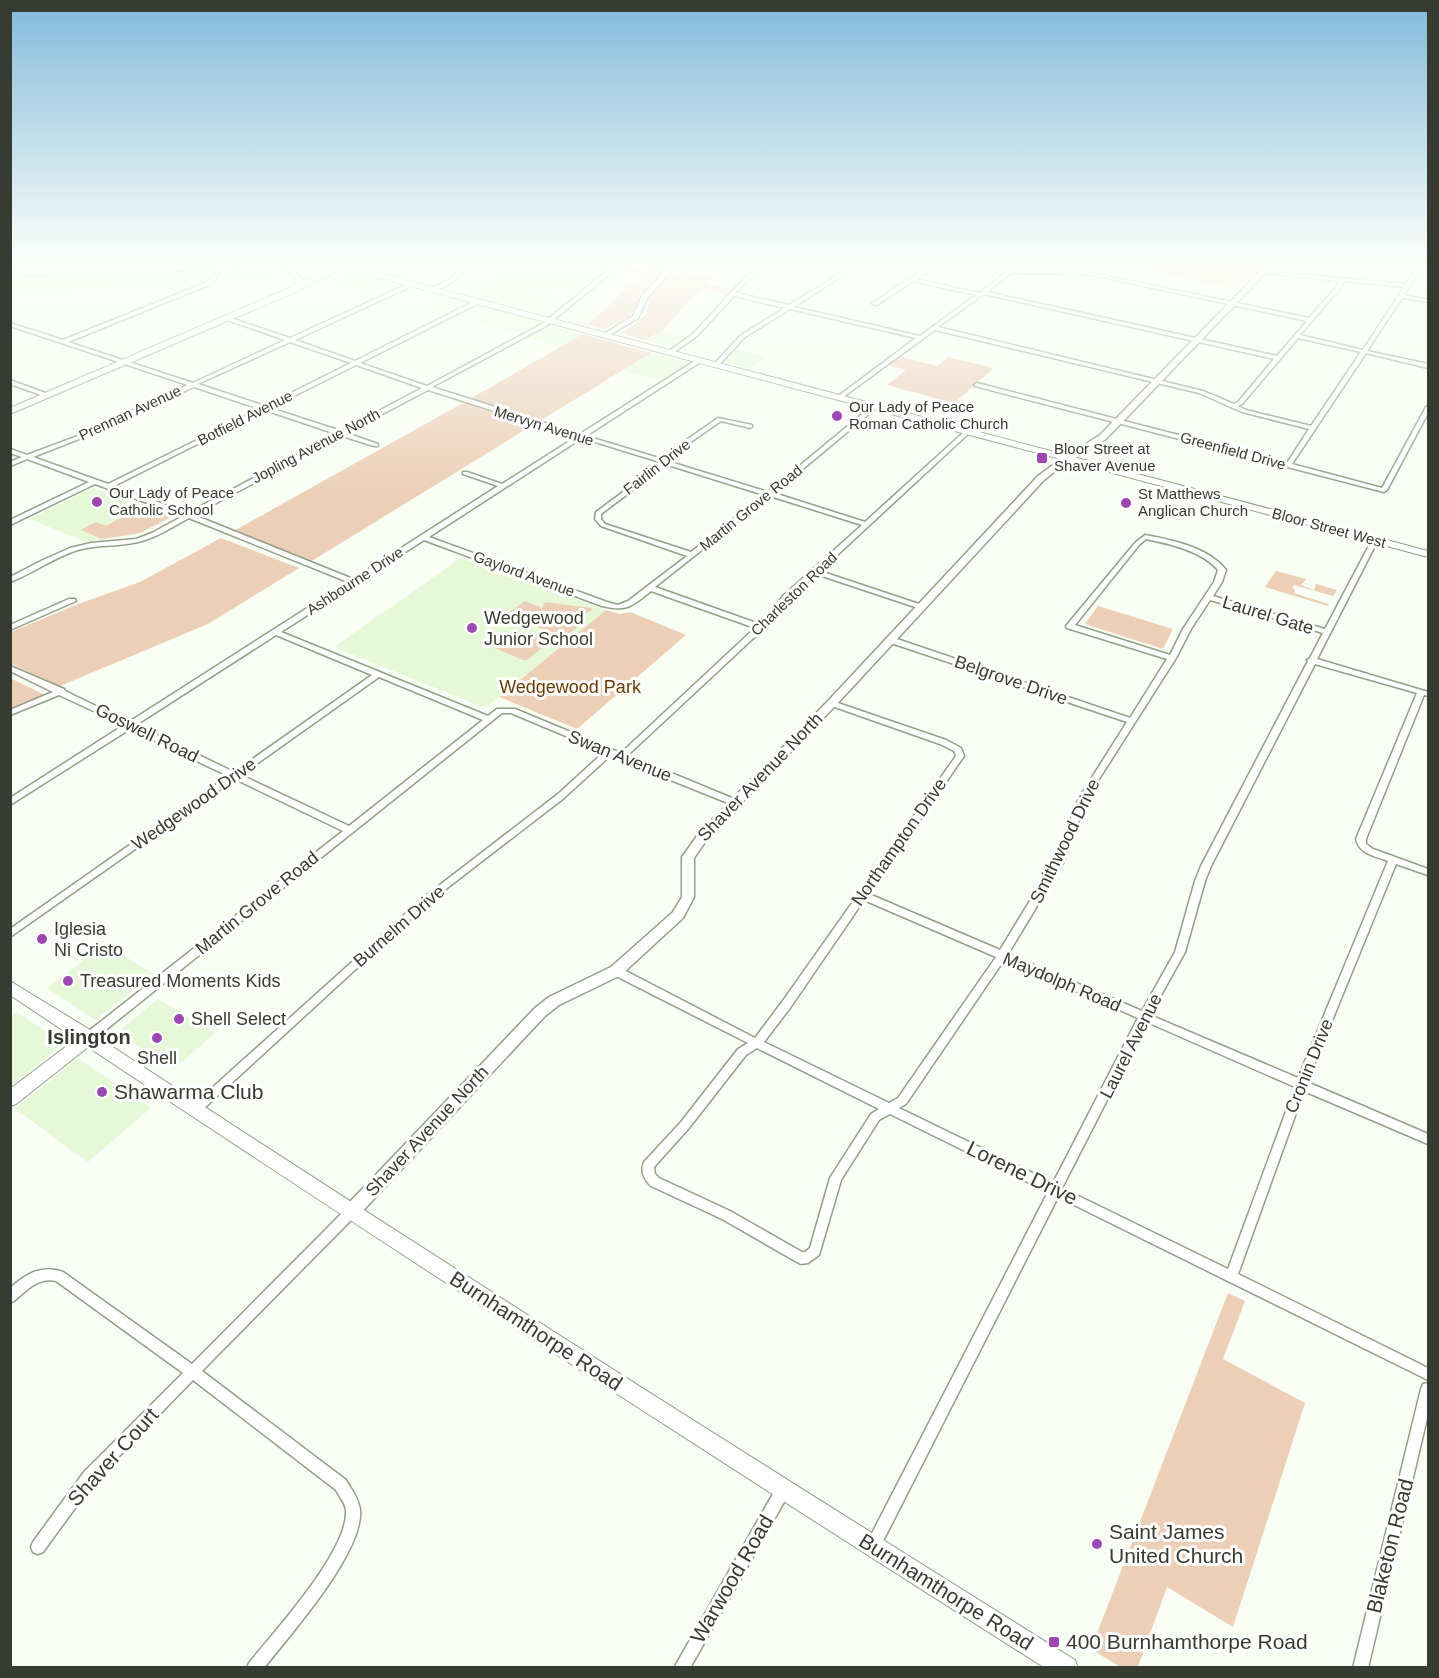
<svg xmlns="http://www.w3.org/2000/svg" width="1439" height="1678" viewBox="0 0 1439 1678" font-family="Helvetica,sans-serif">
  <style>
    .built { fill: #e5f8d7 }
    .green { fill: #eccfb6 }
    .lines { fill: none; stroke-linecap: round; stroke-linejoin: round }
    .minor-casing { stroke: #919f87; stroke-width: 3 }
    .tertiary-casing { stroke: #919f87; stroke-width: 3 }
    .secondary-casing { stroke: #919f87; stroke-width: 2 }
    .minor { fill: #fff; fill-rule: evenodd }
    .tertiary { fill: #fff; fill-rule: evenodd }
    .secondary { fill: #fff; fill-rule: evenodd }
    .poi-dot { fill: #9c47b4; stroke: #fff; stroke-width: 2 }
    .labels { text-anchor: middle; stroke-width: 6; stroke-linejoin: round; paint-order: stroke }
    .far-poi-label { font-size: 15px; fill: #373c32; stroke: #fff; text-anchor: start }
    .far-street-label { font-size: 15px; fill: #373c32; stroke: #fff }
    .street-label { font-size: 18px; fill: #373c32; stroke: #fff }
    .poi-label { font-size: 18px; fill: #373c32; stroke: #fff; text-anchor: start }
    .park-label { font-size: 18px; fill: #6b3b00; stroke: #fff }
    .neighbourhood-label { font-size: 20px; font-weight: bold; fill: #373c32; stroke: #fff }
    .near-poi-label { font-size: 21px; fill: #373c32; stroke: #fff; text-anchor: start }
    .near-street-label { font-size: 21px; fill: #373c32; stroke: #fff }
  </style>
  <rect width="100%" height="100%" fill="#f8fef4"/>
  <!-- built -->
  <g class="built">
    <path d="M479,260H608L609,265L581,292L554,288L541,298L564,304L549,315L445,288L457,281L486,285L504,270L472,266Z"/>
    <path d="M669,260H761L726,262L715,275L673,273L674,268Z"/>
    <path d="M1316,260H1417L1407,273L1313,265Z"/>
    <path d="M285,268L291,274L270,278L217,279L222,269Z"/>
    <path d="M214,270L209,281L195,288L180,284L11,293V277Z"/>
    <path d="M348,273H361L403,287L382,296L328,281Z"/>
    <path d="M448,298L469,303L446,314L425,308Z"/>
    <path d="M478,304L542,322L520,335L476,323L484,318L462,311Z"/>
    <path d="M571,307L600,314L587,325L559,318Z"/>
    <path d="M550,326L583,334L561,347L528,338Z"/>
    <path d="M662,331L688,338L673,347L644,340Z"/>
    <path d="M736,348L757,354L768,356L750,369L725,362Z"/>
    <path d="M651,353L689,363L660,381L622,371Z"/>
    <path d="M92,488L171,517L139,534L86,542L30,519Z"/>
    <path d="M461,558L606,610L485,708L334,647Z"/>
    <path d="M105,944L153,974L95,1020L47,988Z"/>
    <path d="M158,999L215,1033L174,1069L117,1033Z"/>
    <path d="M17,1012L60,1041L59,1047L11,1086V1017Z"/>
    <path d="M78,1058L151,1108L88,1162L15,1109Z"/>
  </g>
  <!-- green -->
  <g class="green">
    <path d="M1105,260H1251L1266,261L1239,289L1139,268L1110,266Z"/>
    <path d="M655,262L662,268V274L643,293L632,315L606,329L587,325L642,275L615,269L617,264L647,269Z"/>
    <path d="M673,273L715,275L707,284L733,289L727,295L700,289L662,331L644,340L621,333L646,315L651,294Z"/>
    <path d="M583,334L651,353L538,422L468,400Z"/>
    <path d="M901,357L937,366L948,357L994,368L954,403L887,385L906,370L889,365Z"/>
    <path d="M463,403L533,425L310,562L232,532Z"/>
    <path d="M141,507L171,517L140,533L102,539L81,530L96,522L106,526Z"/>
    <path d="M221,538L299,568L208,624L60,686L11,664V632L81,603L140,582Z"/>
    <path d="M1276,571L1306,579L1301,585L1314,590L1316,584L1337,590L1333,596L1294,585L1292,588L1295,589L1294,593C1306,597 1315,600 1329,604L1328,606L1265,587Z"/>
    <path d="M525,601L542,608L545,602L591,608L592,610L574,620L582,624L563,638L506,614Z"/>
    <path d="M1098,606L1173,629L1163,649L1085,624Z"/>
    <path d="M606,610L619,614L630,612L686,635L577,729L499,697Z"/>
    <path d="M536,634L553,639L527,660H523L492,647L516,635Z"/>
    <path d="M10,678L45,695L11,710Z"/>
    <path d="M1228,1293L1245,1301L1223,1359L1305,1403L1233,1627L1167,1587L1138,1667H1120L1091,1649Z"/>
  </g>
  <g class="lines">
    <!-- minor casing -->
    <g class="minor-casing">
      <g id="minor">
        <path d="M10,260H15L10,264Z"/>
        <path d="M117,260H121L114,271H110Z"/>
        <path d="M269,260H274L269,267H265Z"/>
        <path d="M473,260H478C466,271 450,288 433,290V288L450,279Z"/>
        <path d="M611,260H615L611,273L546,326L432,387L580,434L698,359H702V361L586,436L662,459L665,455L718,418L752,425V427L750,428L721,421L669,457L667,461L768,492L872,406H876V408L774,493L865,522L965,431H969V433L820,571L925,606L924,608H918L816,574L790,599L775,618L628,755L739,801L740,803L739,805H733L618,759L611,755L564,798L429,902L200,1112L196,1114L192,1112L191,1109L192,1106L423,898L558,794L604,752L511,713H502L93,1040L89,1041L85,1040L84,1037L85,1034L343,831L235,779L10,937V929L228,776L130,729L10,805V798L124,725L59,695L10,715V710L53,692L10,671V666L64,689L65,691L129,722L348,582L189,518C172,527 156,538 138,542C118,547 98,544 78,550C54,557 34,573 10,582V577L43,560L70,548L91,543L136,539L152,533L183,516L95,484L10,525V520L89,482L27,459L10,466V462L22,457L10,453V449L27,455L75,437L188,385L10,326V323L63,340L205,283L212,278L217,266H221L216,279L209,285L68,342L193,383L285,340L224,319V317H228L290,338L410,283H414V285L295,340L355,361L477,300H481V302L360,363L427,386L542,324L607,271ZM290,342L351,363L265,406L198,384ZM356,365L422,388L341,431L270,408ZM194,387L260,409L108,484L33,457L79,439ZM428,390L576,437L502,484L467,472H463V474L498,486L353,579L194,515L342,436L374,446H378V444L346,433ZM265,410L336,434L188,513L114,486ZM582,438L660,462L657,467L596,512L595,519L601,526L687,556L628,601L618,605L607,602L429,537ZM665,464L764,495L691,552L605,524L601,519V514L661,469ZM770,496L862,525L784,595L769,614L759,624L655,587ZM424,540L602,606C628,612 632,606 651,591L755,628L621,753L515,709H497L488,716L281,632ZM276,635L372,675L234,772L136,725ZM379,677L483,720L349,826L241,775Z"/>
        <path d="M761,260H766L736,293L789,305L862,260H867L794,307L920,336L976,295L913,281L877,305L872,304L909,278L929,267H931V269L916,279L979,293L1008,271L1011,268L1007,260H1011L1015,268L1014,271L1088,272L1309,318L1338,285V281L1265,273L1263,272V271L1406,284L1423,260H1427L1404,295L1428,300V302L1402,298L1367,351L1428,364V368L1366,353L1292,464L1382,488L1426,407L1428,406V413L1387,490L1384,492L975,386L974,385L977,383L1287,463L1309,429L1242,412L1199,393L935,330L839,400L837,399V397L916,338L790,309L745,337L719,365H715V363L741,335L785,308L734,296L697,336L673,353H669V351L693,334ZM1011,273L1088,274L1307,321L1277,356L987,292ZM1343,281L1404,287L1363,350L1300,335L1342,286ZM984,294L1274,359L1238,402L1234,404L1203,391L938,327ZM1298,338L1361,352L1311,426L1246,410L1238,406L1242,404Z"/>
        <path d="M10,380L48,394L49,395L44,396L10,384Z"/>
        <path d="M1145,535C1172,540 1208,547 1226,570L1222,582L1213,596L1325,629L1372,540L1375,538L1378,540L1317,659L1428,692V696L1424,695L1366,839V844L1373,849L1428,869V875L1396,864L1307,1082L1428,1134V1144L1304,1091L1238,1274L1428,1368V1380L1058,1197L878,1551L873,1553L868,1551L866,1546L868,1541L1048,1192L890,1114L879,1120L841,1180L819,1255L808,1263L801,1264L797,1262L722,1219L651,1186C644,1179 640,1171 644,1162L681,1122L738,1049L748,1043L612,974L611,971L612,968H620L755,1038L782,1002L956,756L954,751L940,744L829,705L828,703L832,701L946,740L961,748L964,756L869,894L1000,950L1053,863L1079,798L1127,722L888,642L887,640L891,638H894L1130,718L1167,659L1067,628L1066,626L1135,543ZM1146,539C1170,544 1202,551 1218,570L1214,582L1183,629L1170,655L1075,625L1139,545ZM1210,600L1323,633L1310,658L1307,660L1308,661L1201,866L1195,881L1175,952L1142,1011L1008,954L1063,863L1087,798L1176,658L1191,629ZM1315,664L1417,693L1356,839C1359,854 1375,856 1388,861L1298,1078L1150,1015L1185,952L1205,881L1211,866ZM864,900L996,957L898,1098L889,1103L764,1042L790,1008ZM1004,960L1138,1018L1053,1183L899,1108L906,1104ZM1147,1022L1295,1087L1228,1269L1062,1188ZM757,1048L879,1109L871,1114L830,1178L810,1248L805,1252H802L730,1211L659,1178L655,1174L654,1167L689,1128L746,1055Z"/>
        <path d="M69,599H75L76,601L10,630V625Z"/>
        <path d="M351,1207L355,1208L357,1212L355,1216L202,1371L346,1480C351,1489 359,1499 360,1510C364,1552 290,1635 264,1668H247L249,1663C275,1631 348,1551 346,1511C346,1504 339,1496 336,1490L193,1380L94,1482L43,1552L38,1554L33,1552L31,1547L33,1542L84,1472L183,1373L56,1281C38,1277 27,1290 14,1301L10,1303V1288C26,1274 42,1264 63,1272L192,1364L347,1208Z"/>
        <path d="M1428,1383V1414L1368,1668H1353L1421,1389L1423,1384Z"/>
        <path d="M783,1483L788,1485L790,1490L788,1495L690,1668H674L778,1485Z"/>
      </g>
    </g>
    <!-- tertiary casing -->
    <g class="tertiary-casing">
      <g id="tertiary">
        <path d="M658,260H664L669,266V273L648,297L638,318L608,336H604V334L633,316L642,296L663,273V266Z"/>
        <path d="M1271,260H1278L1106,439L1059,468L1044,480L836,705L708,838L694,858V897L683,918L621,975L559,1005L545,1016L357,1217L351,1219L345,1217L343,1212L345,1207L535,1008L549,997L611,967L673,912L682,897V857L700,832L828,701L1038,476L1053,465L1100,435Z"/>
        <path d="M284,264L292,267L304,282L292,292L287,291L297,282L288,269L283,268L166,270L163,268L166,266Z"/>
      </g>
    </g>
    <!-- secondary casing -->
    <g class="secondary-casing">
      <g id="secondary">
        <path d="M171,260H178L166,270L10,276V272L164,266Z"/>
        <path d="M319,260L345,262L350,265L362,260H372L357,267L1428,551V557L350,270L343,271V268L293,293L10,414V408L287,289L336,266Z"/>
        <path d="M10,981L95,1033L96,1036C420,1248 746,1455 1075,1660L1078,1668H1045C724,1464 405,1258 88,1047L16,1104L10,1106V1089L76,1039L10,995Z"/>
      </g>
    </g>
    <!-- minor -->
    <use href="#minor" class="minor"/>
    <!-- tertiary -->
    <use href="#tertiary" class="tertiary"/>
    <!-- secondary -->
    <use href="#secondary" class="secondary"/>
  </g>
  <!-- sky -->
  <linearGradient id="sky" x2="0" y2="1"><stop stop-color="#81badb"/><stop offset="0.53" stop-color="#fcfffa"/><stop offset="1" stop-color="#fcfffa" stop-opacity="0"/></linearGradient>
  <rect width="1439" height="495" fill="url(#sky)"/>
  <!-- markers -->
  <g class="poi-dot">
    <circle cx="837" cy="416" r="6"/>
    <rect x="1036" y="452" width="12" height="12" rx="3"/>
    <circle cx="97" cy="502" r="6"/>
    <circle cx="1126" cy="503" r="6"/>
    <circle cx="472" cy="628" r="6"/>
    <circle cx="42" cy="939" r="6"/>
    <circle cx="68" cy="981" r="6"/>
    <circle cx="179" cy="1019" r="6"/>
    <circle cx="157" cy="1038" r="6"/>
    <circle cx="102" cy="1092" r="6"/>
    <circle cx="1097" cy="1544" r="6"/>
    <rect x="1048" y="1636" width="12" height="12" rx="3"/>
  </g>
  <g class="labels">
    <!-- far-poi labels -->
    <g class="far-poi-label">
      <text x="849" y="412">Our Lady of Peace<tspan x="849" dy="17">Roman Catholic Church</tspan></text>
      <text x="1054" y="454">Bloor Street at<tspan x="1054" dy="17">Shaver Avenue</tspan></text>
      <text x="109" y="498">Our Lady of Peace<tspan x="109" dy="17">Catholic School</tspan></text>
      <text x="1138" y="499">St Matthews<tspan x="1138" dy="17">Anglican Church</tspan></text>
    </g>
    <!-- far-street labels -->
    <g class="far-street-label">
      <text transform="translate(130 413) rotate(-25)" y="5">Prennan Avenue</text>
      <text transform="translate(245 418) rotate(-27)" y="5">Botfield Avenue</text>
      <text transform="translate(544 426) rotate(17)" y="5">Mervyn Avenue</text>
      <text transform="translate(316 446) rotate(-28)" y="5">Jopling Avenue North</text>
      <text transform="translate(1233 451) rotate(15)" y="5">Greenfield Drive</text>
      <text transform="translate(657 467) rotate(-38)" y="5">Fairlin Drive</text>
      <text transform="translate(751 508) rotate(-39)" y="5">Martin Grove Road</text>
      <text transform="translate(1329 528) rotate(15)" y="5">Bloor Street West</text>
      <text transform="translate(524 574) rotate(20)" y="5">Gaylord Avenue</text>
      <text transform="translate(355 581) rotate(-33)" y="5">Ashbourne Drive</text>
      <text transform="translate(794 594) rotate(-44)" y="5">Charleston Road</text>
    </g>
    <!-- street labels -->
    <g class="street-label">
      <text transform="translate(1268 615) rotate(17)" y="6">Laurel Gate</text>
      <text transform="translate(1011 680) rotate(19)" y="6">Belgrove Drive</text>
      <text transform="translate(147 733) rotate(26)" y="6">Goswell Road</text>
      <text transform="translate(620 756) rotate(22)" y="6">Swan Avenue</text>
      <text transform="translate(760 777) rotate(-46)" y="6">Shaver Avenue North</text>
      <text transform="translate(194 804) rotate(-35)" y="6">Wedgewood Drive</text>
      <text transform="translate(1065 841) rotate(-64)" y="6">Smithwood Drive</text>
      <text transform="translate(899 842) rotate(-55)" y="6">Northampton Drive</text>
      <text transform="translate(257 903) rotate(-39)" y="6">Martin Grove Road</text>
      <text transform="translate(399 926) rotate(-41)" y="6">Burnelm Drive</text>
      <text transform="translate(1062 982) rotate(23)" y="6">Maydolph Road</text>
      <text transform="translate(1131 1046) rotate(-63)" y="6">Laurel Avenue</text>
      <text transform="translate(1309 1066) rotate(-68)" y="6">Cronin Drive</text>
      <text transform="translate(427 1131) rotate(-47)" y="6">Shaver Avenue North</text>
    </g>
    <!-- poi labels -->
    <g class="poi-label">
      <text x="484" y="624">Wedgewood<tspan x="484" dy="21">Junior School</tspan></text>
      <text x="54" y="935">Iglesia<tspan x="54" dy="21">Ni Cristo</tspan></text>
      <text x="80" y="987">Treasured Moments Kids</text>
      <text x="191" y="1025">Shell Select</text>
      <text x="157" y="1064" text-anchor="middle">Shell</text>
    </g>
    <!-- park labels -->
    <g class="park-label">
      <text x="570" y="693">Wedgewood Park</text>
    </g>
    <!-- neighbourhood labels -->
    <g class="neighbourhood-label">
      <text x="89" y="1044">Islington</text>
    </g>
    <!-- near-poi labels -->
    <g class="near-poi-label">
      <text x="114" y="1099">Shawarma Club</text>
      <text x="1109" y="1539">Saint James<tspan x="1109" dy="24">United Church</tspan></text>
      <text x="1066" y="1649">400 Burnhamthorpe Road</text>
    </g>
    <!-- near-street labels -->
    <g class="near-street-label">
      <text transform="translate(1022 1173) rotate(26)" y="7">Lorene Drive</text>
      <text transform="translate(536 1331) rotate(33)" y="7">Burnhamthorpe Road</text>
      <text transform="translate(113 1457) rotate(-48)" y="7">Shaver Court</text>
      <text transform="translate(1390 1546) rotate(-76)" y="7">Blaketon Road</text>
      <text transform="translate(732 1579) rotate(-60)" y="7">Warwood Road</text>
      <text transform="translate(946 1592) rotate(32)" y="7">Burnhamthorpe Road</text>
    </g>
  </g>
  <!-- border -->
  <rect width="1439" height="1678" fill="none" stroke="#373c32" stroke-width="24"/>
</svg>
